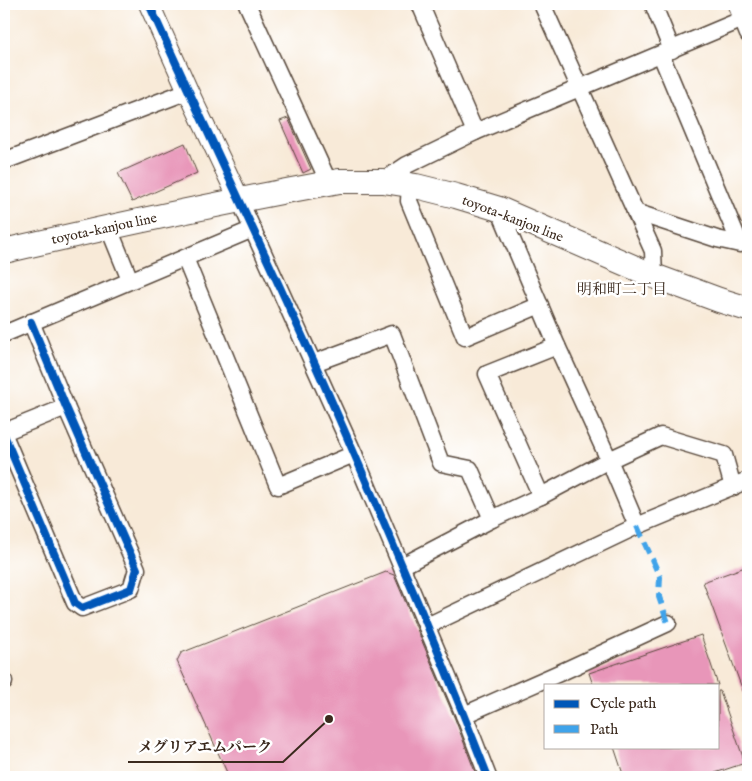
<svg xmlns="http://www.w3.org/2000/svg" width="752" height="781" viewBox="0 0 752 781" font-family="'IM FELL English','Noto Serif JP',serif">
  <style>
    .building { fill: #e896b9 }
    .lines { fill: none; stroke-linecap: round; stroke-linejoin: round }
    .minor-casing { stroke: #57473a; stroke-width: 19 }
    .tertiary-casing { stroke: #57473a; stroke-width: 22 }
    .secondary-casing { stroke: #57473a; stroke-width: 26 }
    .minor { stroke: #fff; stroke-width: 16 }
    .tertiary { stroke: #fff; stroke-width: 20 }
    .secondary { stroke: #fff; stroke-width: 24 }
    .quiet { stroke: #3fa3ea; stroke-width: 6; stroke-dasharray: 12 6; stroke-linecap: butt }
    .cycleway-casing { stroke: #fff; stroke-width: 11 }
    .cycleway { stroke: #0057b8; stroke-width: 8 }
    .labels { text-anchor: middle; stroke-width: 5; stroke-linejoin: round; paint-order: stroke }
    .street-label { font-size: 14px; fill: #3b2a1e; stroke: #fff }
    .neighbourhood-label { font-size: 15px; fill: #3b2a1e; stroke: #fff }
    .leader { fill: none; stroke: #3b2a1e; stroke-width: 2 }
    .callout-dot { fill: #3b2a1e; stroke: #fff; stroke-width: 2 }
    .callout-label { font-size: 15px; text-anchor: middle; font-weight: bold; fill: #3b2a1e; stroke: #fff; stroke-width: 5; stroke-linejoin: round; paint-order: stroke }
  </style>
  <rect width="100%" height="100%" fill="#fff"/>
  <filter id="ink" filterUnits="userSpaceOnUse"><feTurbulence type="fractalNoise" baseFrequency=".02" numOctaves="2"/><feDisplacementMap in="SourceGraphic" scale="10" xChannelSelector="R" yChannelSelector="G"/><feConvolveMatrix kernelMatrix="1 2 1 2 8 2 1 2 1" color-interpolation-filters="sRGB"/></filter>
  <filter id="wash" filterUnits="userSpaceOnUse"><feTurbulence type="fractalNoise" baseFrequency=".0096" numOctaves="4" result="noise"/><feDisplacementMap in="SourceGraphic" scale="20" xChannelSelector="R" yChannelSelector="G"/><feGaussianBlur stdDeviation="1.12" result="paint"/><feColorMatrix in="noise" values="0 0 0 0 0 0 0 0 0 0 0 0 0 0 0 0 0 1.4 0 .05"/><feComposite in="paint" operator="in"/></filter>
  <g filter="url(#wash)">
    <rect width="100%" height="100%" fill="#f8ead8"/>
    <g id="blocks">
      <!-- building -->
      <g class="building">
        <path d="M288,118L311,169L303,173L280,121Z"/>
        <path d="M185,143L197,173L132,202L118,173Z"/>
        <path d="M748,566V702H747L703,582Z"/>
        <path d="M386,572L394,575L455,719L477,777H229L177,661L181,653Z"/>
        <path d="M701,635L718,685H593L589,673Z"/>
        <path d="M718,691H720L745,763L703,777H624L614,747H718Z"/>
      </g>
    </g>
  </g>
  <g filter="url(#ink)">
    <use href="#blocks" fill-opacity="0" stroke="#57473a" stroke-width="1"/>
    <g class="lines">
      <!-- minor casing -->
      <g class="minor-casing">
        <g id="minor">
          <path d="M247,4L329,183"/>
          <path d="M420,4L475,132"/>
          <path d="M542,4L653,251L654,276"/>
          <path d="M653,4L672,50"/>
          <path d="M736,4L748,34"/>
          <path d="M4,161L188,91"/>
          <path d="M383,181L407,165L475,132L748,17"/>
          <path d="M410,185L409,201L465,337L540,305"/>
          <path d="M239,199L354,454L464,715L488,777"/>
          <path d="M499,209L557,346L609,460L637,526"/>
          <path d="M635,212L717,239L740,244L661,55"/>
          <path d="M108,226L130,280"/>
          <path d="M185,258L278,486L354,454"/>
          <path d="M4,334L253,229"/>
          <path d="M314,363L392,334L441,463L470,469L492,519"/>
          <path d="M4,432L66,407"/>
          <path d="M4,435L75,603L82,608L131,589L137,569L66,407L31,322"/>
          <path d="M541,496L487,374L557,346"/>
          <path d="M402,566L492,519L541,496L609,460L661,436L724,455L733,487"/>
          <path d="M427,626L637,526L748,480"/>
          <path d="M4,681V682"/>
          <path d="M464,715L566,670L668,623"/>
        </g>
      </g>
      <!-- tertiary casing -->
      <g class="tertiary-casing">
        <path id="tertiary" d="M149,4L188,91L239,199"/>
      </g>
      <!-- secondary casing -->
      <g class="secondary-casing">
        <path id="secondary" d="M4,251C112,226 220,203 329,183L339,181H383L416,186L456,196L499,209L654,276L719,300L748,309"/>
      </g>
      <!-- minor -->
      <use href="#minor" class="minor"/>
      <!-- tertiary -->
      <use href="#tertiary" class="tertiary"/>
      <!-- secondary -->
      <use href="#secondary" class="secondary"/>
      <!-- quiet -->
      <path class="quiet" d="M637,526L660,577L659,597L668,623"/>
      <!-- cycleway casing -->
      <g class="cycleway-casing">
        <g id="cycleway">
          <path d="M149,4C203,124 260,242 314,362C351,444 385,526 420,608C443,664 466,720 488,777"/>
          <path d="M4,435L75,603L82,608L131,589L137,569L66,407L31,322"/>
        </g>
      </g>
      <!-- cycleway -->
      <use href="#cycleway" class="cycleway"/>
    </g>
  </g>
  <g class="labels">
    <!-- street labels -->
    <g class="street-label">
      <text transform="translate(513 218) rotate(21)" y="5">toyota-kanjou line</text>
      <text transform="translate(104 228) rotate(-12)" y="5">toyota-kanjou line</text>
    </g>
    <!-- neighbourhood labels -->
    <g class="neighbourhood-label">
      <text x="622" y="294">明和町二丁目</text>
    </g>
  </g>
  <!-- callouts -->
  <path class="leader" d="M329 719L283 762H128"/>
  <circle class="callout-dot" cx="329" cy="719" r="5"/>
  <g class="callout-label">
    <text x="205" y="752">メグリアエムパーク</text>
  </g>
  <!-- margin -->
  <rect width="752" height="781" fill="none" stroke="#fff" stroke-width="20"/>
  <!-- legend -->
  <rect x="544" y="684" width="175" height="65" fill="#ffffff" stroke="#b1aaa5"/>
  <rect x="554" y="700" width="25" height="8" fill="#0057b8" stroke="#b1aaa5"/>
  <text x="590" y="708" font-size="15" fill="#3b2a1e">Cycle path</text>
  <rect x="554" y="725" width="25" height="8" fill="#3fa3ea" stroke="#b1aaa5"/>
  <text x="590" y="734" font-size="15" fill="#3b2a1e">Path</text>
</svg>
